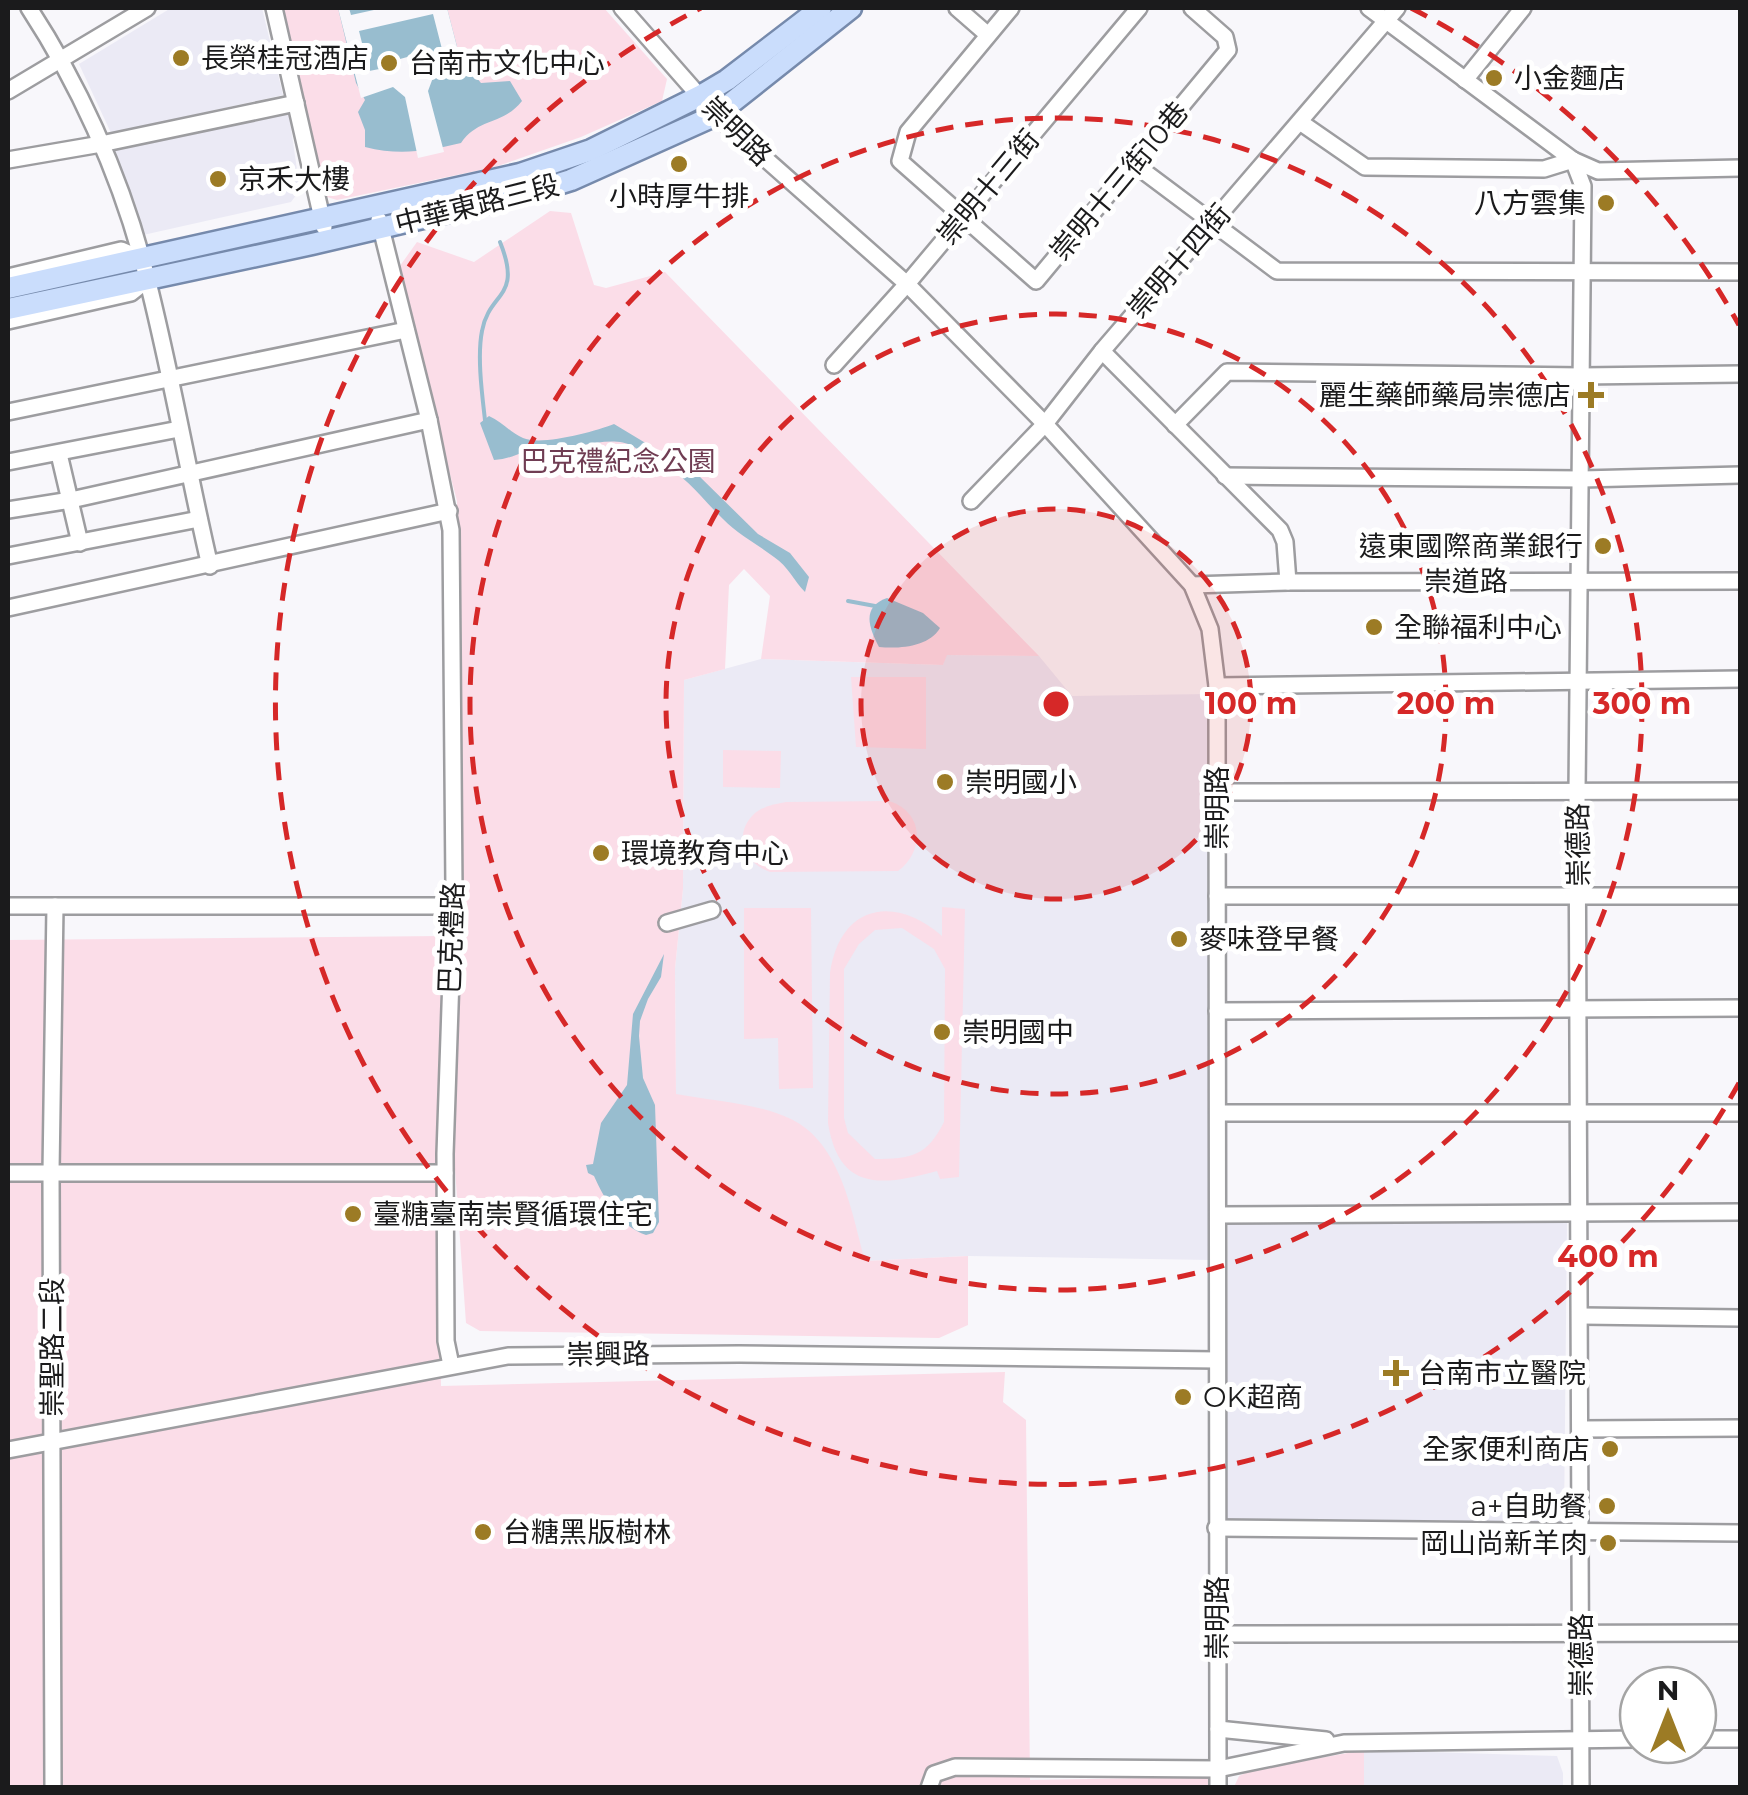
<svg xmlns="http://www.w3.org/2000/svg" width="1748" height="1795" viewBox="0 0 1748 1795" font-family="Montserrat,'Noto Sans TC',sans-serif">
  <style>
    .built { fill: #ebeaf5 }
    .green { fill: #fbdde8; fill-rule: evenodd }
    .water { fill: #98bdcf }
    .pier { fill: #f8f7fb; fill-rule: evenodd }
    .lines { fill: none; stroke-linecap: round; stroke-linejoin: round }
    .stream { stroke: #98bdcf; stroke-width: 4 }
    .minor-casing { stroke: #9d9da0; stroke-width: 20 }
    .major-casing { stroke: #768aac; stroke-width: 25 }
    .minor { stroke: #fff; stroke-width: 15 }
    .major { stroke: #caddfc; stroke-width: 20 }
    .ring { fill: none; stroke: #d62828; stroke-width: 5; stroke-dasharray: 18 12 }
    .poi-dot { fill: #9c7b25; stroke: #fff; stroke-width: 4 }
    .labels { text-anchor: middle; stroke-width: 10; stroke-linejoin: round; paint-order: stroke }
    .poi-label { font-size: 28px; fill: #1b1b1c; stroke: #fff; text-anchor: start }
    .street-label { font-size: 28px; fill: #1b1b1c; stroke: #fff }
    .park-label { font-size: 28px; fill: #703d53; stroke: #fff }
    .centre { fill: #d62828; stroke: #fff; stroke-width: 5 }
    .ring-label { font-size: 30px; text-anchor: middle; font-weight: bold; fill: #d62828; stroke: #fff; stroke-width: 10; stroke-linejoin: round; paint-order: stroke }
  </style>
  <rect width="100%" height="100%" fill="#f8f7fb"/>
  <!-- built -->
  <g class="built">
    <path d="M171,8H262L283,95L111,133L79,64Z"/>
    <path d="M288,108L300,190L291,202L143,235L114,147Z"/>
    <path d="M946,655L1039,656L1072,696L1207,694L1210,1260L968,1256L865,1261L676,1094L675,969L683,889L684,680L761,659L943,665Z"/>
    <path d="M1567,1221L1564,1524L1226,1521L1228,1224Z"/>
    <path d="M1364,1750L1557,1756L1563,1773V1787L1364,1788Z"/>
  </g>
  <!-- green -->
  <g class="green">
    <path d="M279,8H604L667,79L662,101L581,137L495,167L337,200L327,197L320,189Z"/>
    <path d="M550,211L571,213L594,285L606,288L665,272L1039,656L947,655L943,665L761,659L770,596L744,569L729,585L725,669L684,680L683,889L675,969L676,1094C713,1101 757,1103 791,1119C841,1143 852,1213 865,1261L968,1256V1325L939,1338L480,1331L466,1323L454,1155L460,900L457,501L397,270L417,242L474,262Z"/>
    <path d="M851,677H926V749L856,747Z"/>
    <path d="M723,750L781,751L780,788L723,787Z"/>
    <path d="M889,801C924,812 925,851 898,871L770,872C744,863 732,834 755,813C764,806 775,804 786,802Z"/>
    <path d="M942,907L965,909L959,1177L940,1179L937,1171C882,1186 839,1192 828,1123L830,973C840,905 894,894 942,936ZM902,928L934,949L945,969L944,1122C927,1156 911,1159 875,1159L848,1133L844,1118V969L859,944L875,930Z"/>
    <path d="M744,908H811L813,1088L779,1089L778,1038L744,1039Z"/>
    <path d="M442,936L437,1154L441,1386L1005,1372L1003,1402L1026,1420L1030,1780L1211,1777L1212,1787H8V940Z"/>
    <path d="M1364,1750V1787H1234L1239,1776L1250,1771Z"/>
  </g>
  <!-- water -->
  <g class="water">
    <path d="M338,8H447L460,58L481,83L510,81L522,101C502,126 479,117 461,143C427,151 400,156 365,147V130L358,112L365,100L356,83Z"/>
    <path d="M489,416C502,422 511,433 523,438C541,446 594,432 614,424L697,474L758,534L790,553L809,577L805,592C794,581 788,566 774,557C757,544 739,535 723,519C702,499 685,474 658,462L655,466L648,465C633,425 584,448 556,450C548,450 547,446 540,447C524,450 513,459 494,460L480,423Z"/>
    <path d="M887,598L923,613L940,628C929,647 899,649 879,647C869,628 861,607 887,598Z"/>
    <path d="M664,954L661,977L648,999L640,1021L639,1036L643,1078L655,1105L659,1222L653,1233L646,1235C621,1227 604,1199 594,1176L588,1173L586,1165L593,1164L601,1123L627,1085L633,1014Z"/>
  </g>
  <!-- pier -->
  <path class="pier" d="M338,8H349L351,15L383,8H447L463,70L434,75L428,91L444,152L418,158L405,97L393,87L361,98ZM433,14L443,53L421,58L411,56L400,59L395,66L369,71L359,31Z"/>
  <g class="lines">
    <!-- stream -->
    <g class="stream">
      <path d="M485,420C482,394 477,356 482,331C489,291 523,299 500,242"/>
      <path d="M848,601L875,606"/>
    </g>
    <!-- minor casing -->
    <g class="minor-casing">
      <g id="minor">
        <path d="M29,8C78,83 118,171 142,259C169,359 186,464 210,566"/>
        <path d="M274,8L324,227"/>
        <path d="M622,8L716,115L907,284L1045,424L1192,585L1210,629L1217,686L1218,1788"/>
        <path d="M957,8L988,35"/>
        <path d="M1011,8L908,132L900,161L1036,281L1228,50L1225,37L1192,8"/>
        <path d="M1369,8L1573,160L1583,186L1577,792L1581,1788"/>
        <path d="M1465,80L1523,8"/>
        <path d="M8,91L147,8"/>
        <path d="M1300,122L1365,167L1544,169L1573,160"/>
        <path d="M8,160L101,144L296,103"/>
        <path d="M1573,160L1598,171L1740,168"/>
        <path d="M1134,164L1277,271L1740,272"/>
        <path d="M379,220L429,420L451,530L454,889L445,1154L446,1341L451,1365"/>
        <path d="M8,277L121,250L142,259"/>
        <path d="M8,321L131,293L146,281"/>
        <path d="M1102,351L1280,530L1285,542L1288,582"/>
        <path d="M834,365L907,284L1139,8"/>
        <path d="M8,412L406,330"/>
        <path d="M1175,425L1227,372L1582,376L1740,374"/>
        <path d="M59,454L80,543"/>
        <path d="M8,462L179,429"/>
        <path d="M1225,476L1582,479L1740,475"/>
        <path d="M971,501L1045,424L1102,351L1397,8"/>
        <path d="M8,510L71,500L429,420"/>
        <path d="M8,556L199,519"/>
        <path d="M1192,585L1288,582L1740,581"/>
        <path d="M8,608L449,511"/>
        <path d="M1217,686L1740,679"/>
        <path d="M1217,792L1740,791"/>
        <path d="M1217,896H1740"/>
        <path d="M8,906H452"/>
        <path d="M667,923L712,910"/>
        <path d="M1217,1011L1740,1008"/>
        <path d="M1218,1113H1740"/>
        <path d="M8,1173H445"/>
        <path d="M1218,1215L1740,1212"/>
        <path d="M1582,1316L1740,1318"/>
        <path d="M1581,1429L1740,1428"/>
        <path d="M8,1450L508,1356L739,1354L1217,1360"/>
        <path d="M1216,1528L1740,1533"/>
        <path d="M1217,1634L1740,1633"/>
        <path d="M1218,1729L1326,1740"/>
        <path d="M1698,1739H1740"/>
        <path d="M53,1788L51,1172L55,906"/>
        <path d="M929,1788L934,1774L955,1767L1218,1769L1344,1743L1638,1739"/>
      </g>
    </g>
    <!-- major casing -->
    <g class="major-casing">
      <g id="major">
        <path d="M8,288L520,174L591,150L700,96L727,80L821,8"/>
        <path d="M8,309L312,244L526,194L571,180L716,115L851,8"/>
      </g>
    </g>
    <!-- minor -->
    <use href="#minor" class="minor"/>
    <!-- major -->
    <use href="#major" class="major"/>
  </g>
  <!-- distance rings -->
  <circle cx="1056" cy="704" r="195" fill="#d62828" fill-opacity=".12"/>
  <g class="ring">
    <circle cx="1056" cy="704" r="195"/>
    <circle cx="1056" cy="704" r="390"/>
    <circle cx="1056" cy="704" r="586"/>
    <path d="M1739 1083A781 781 0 1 1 701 8M1411 8A781 781 0 0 1 1739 325"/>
  </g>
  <!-- markers -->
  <g class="poi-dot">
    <circle cx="181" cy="58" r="10"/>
    <circle cx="389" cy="63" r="10"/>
    <circle cx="1494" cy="78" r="10"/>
    <circle cx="679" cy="164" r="10"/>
    <circle cx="218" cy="179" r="10"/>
    <circle cx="1606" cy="203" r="10"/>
    <path d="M1586 380h10v10h10v10h-10v10h-10v-10h-10v-10h10z"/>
    <circle cx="1603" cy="546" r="10"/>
    <circle cx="1374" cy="627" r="10"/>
    <circle cx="945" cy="782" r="10"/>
    <circle cx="601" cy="853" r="10"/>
    <circle cx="1179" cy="939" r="10"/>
    <circle cx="942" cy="1032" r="10"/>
    <circle cx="353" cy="1214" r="10"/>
    <path d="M1391 1358h10v10h10v10h-10v10h-10v-10h-10v-10h10z"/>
    <circle cx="1183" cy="1397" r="10"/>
    <circle cx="1610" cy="1449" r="10"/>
    <circle cx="1607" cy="1506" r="10"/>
    <circle cx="483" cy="1532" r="10"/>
    <circle cx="1608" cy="1543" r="10"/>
  </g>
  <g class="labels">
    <!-- poi labels -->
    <g class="poi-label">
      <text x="201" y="68">長榮桂冠酒店</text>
      <text x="409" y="73">台南市文化中心</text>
      <text x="1514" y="88">小金麵店</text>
      <text x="238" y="189">京禾大樓</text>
      <text x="679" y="206" text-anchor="middle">小時厚牛排</text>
      <text x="1586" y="213" text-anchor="end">八方雲集</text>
      <text x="1571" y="405" text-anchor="end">麗生藥師藥局崇德店</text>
      <text x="1583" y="556" text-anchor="end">遠東國際商業銀行</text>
      <text x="1394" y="637">全聯福利中心</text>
      <text x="965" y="792">崇明國小</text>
      <text x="621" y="863">環境教育中心</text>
      <text x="1199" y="949">麥味登早餐</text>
      <text x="962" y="1042">崇明國中</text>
      <text x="373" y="1224">臺糖臺南崇賢循環住宅</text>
      <text x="1418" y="1383">台南市立醫院</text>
      <text x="1203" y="1407">OK超商</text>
      <text x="1590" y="1459" text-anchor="end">全家便利商店</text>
      <text x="1587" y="1516" text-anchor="end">a+自助餐</text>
      <text x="503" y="1542">台糖黑版樹林</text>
      <text x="1588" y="1553" text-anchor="end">岡山尚新羊肉</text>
    </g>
    <!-- street labels -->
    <g class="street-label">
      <text transform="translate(737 131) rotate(44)" y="10">崇明路</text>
      <text transform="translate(1119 181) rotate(-50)" y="10">崇明十三街10巷</text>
      <text transform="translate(988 187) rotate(-50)" y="10">崇明十三街</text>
      <text transform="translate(477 204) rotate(-14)" y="10">中華東路三段</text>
      <text transform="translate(1179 261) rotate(-49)" y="10">崇明十四街</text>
      <text x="1466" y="591">崇道路</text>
      <text transform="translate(1217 808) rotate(-90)" y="10">崇明路</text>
      <text transform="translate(1578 845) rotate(-91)" y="10">崇德路</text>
      <text transform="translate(451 938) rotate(-88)" y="10">巴克禮路</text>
      <text transform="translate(52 1347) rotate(-90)" y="10">崇聖路二段</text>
      <text transform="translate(608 1354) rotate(-1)" y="10">崇興路</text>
      <text transform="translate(1217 1618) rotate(-90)" y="10">崇明路</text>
      <text transform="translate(1581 1655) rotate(-90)" y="10">崇德路</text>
    </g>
    <!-- park labels -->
    <g class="park-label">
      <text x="618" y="471">巴克禮紀念公園</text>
    </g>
  </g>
  <circle cx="1056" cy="704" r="15" class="centre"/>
  <g class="ring-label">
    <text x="1251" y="714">100 m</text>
    <text x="1446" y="714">200 m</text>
    <text x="1642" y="714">300 m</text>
    <text x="1608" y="1267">400 m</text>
  </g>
  <!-- border -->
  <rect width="1748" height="1795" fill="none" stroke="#1b1b1c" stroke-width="20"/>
  <!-- north arrow -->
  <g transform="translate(1668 1715)"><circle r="48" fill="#ffffff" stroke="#a4a4a4" stroke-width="2.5"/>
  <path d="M0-8L18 38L0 25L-18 38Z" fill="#9c7b25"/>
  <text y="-15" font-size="28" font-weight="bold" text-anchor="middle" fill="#1b1b1c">N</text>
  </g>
</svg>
